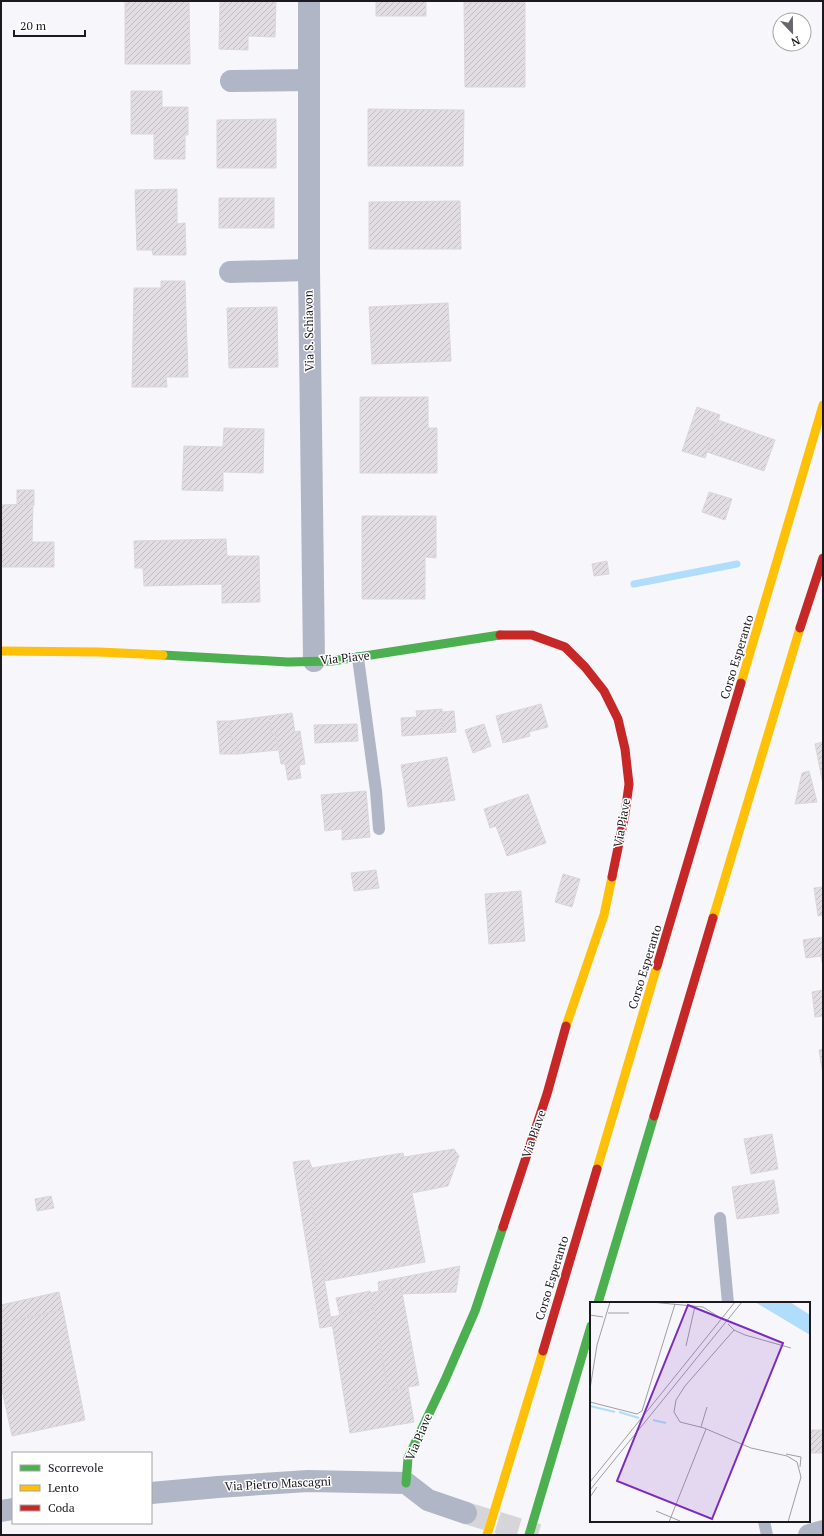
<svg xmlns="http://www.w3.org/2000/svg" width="824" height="1536" viewBox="0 0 824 1536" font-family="'PT Serif',serif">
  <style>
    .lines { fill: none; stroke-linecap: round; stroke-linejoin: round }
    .stream { stroke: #b0ddfc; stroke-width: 7 }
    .building { fill: url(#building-hatch); stroke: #dad6dc }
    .street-tunnel { stroke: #d6d5da; stroke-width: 22; stroke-dasharray: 22 11; stroke-linecap: butt }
    .lane { stroke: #b1b6c6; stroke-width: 12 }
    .street { stroke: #b1b6c6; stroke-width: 22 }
    .fast { stroke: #4caf50; stroke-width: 9 }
    .slow { stroke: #ffc107; stroke-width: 9 }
    .jam { stroke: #c62828; stroke-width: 9 }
    .labels { text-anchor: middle; stroke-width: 3; stroke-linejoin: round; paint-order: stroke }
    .street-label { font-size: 12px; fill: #1c1921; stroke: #fff }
    .inset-river { fill: none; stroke: #b0ddfc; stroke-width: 2 }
    .inset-road { fill: none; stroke: #9f9ea4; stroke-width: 1 }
    .view { fill: #7b2cbf; fill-opacity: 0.15; stroke: #7b2cbf; stroke-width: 2 }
    .inset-edge { fill: none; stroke: #1c1921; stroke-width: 2 }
  </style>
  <defs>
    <pattern id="building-hatch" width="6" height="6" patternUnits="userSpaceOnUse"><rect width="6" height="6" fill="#e1dde2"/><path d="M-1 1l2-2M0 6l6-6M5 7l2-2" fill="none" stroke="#c0bdc2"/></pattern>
  </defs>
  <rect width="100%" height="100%" fill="#f7f6fb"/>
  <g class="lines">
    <!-- stream -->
    <path class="stream" d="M634,584L737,564"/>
  </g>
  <!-- building -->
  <g class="building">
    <path d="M125,1H189L190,64H125Z"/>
    <path d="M220,1H276L275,37L248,36V50L219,49Z"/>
    <rect x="376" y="1" width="50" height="15"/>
    <path d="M464,2H525V87H465Z"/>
    <path d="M131,91H162V107H188V135H185V159H154V134H131Z"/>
    <path d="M368,109L464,110L463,166H368Z"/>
    <path d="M276,119V168H217V120Z"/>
    <path d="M177,189V224L185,223L186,255H153L152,250H137L135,190Z"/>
    <rect x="219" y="198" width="55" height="30"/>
    <path d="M460,201L461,249H369V202Z"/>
    <path d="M161,281H185L188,377H166L167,387H132L134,288H161Z"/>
    <path d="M448,303L451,361L372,364L369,307Z"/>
    <path d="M277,307L278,367L229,368L227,308Z"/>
    <path d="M360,397H428V428H437V473H360Z"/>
    <path d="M697,407L720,415L705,458L682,451Z"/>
    <path d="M718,420L775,440L764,471L707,452Z"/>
    <path d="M224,428L264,429L263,473L223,472V491L182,490L184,446L223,447Z"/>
    <rect x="17" y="490" width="17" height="15"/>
    <path d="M709,492L732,499L725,520L702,512Z"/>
    <path d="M33,504L32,542H54V567H1V505Z"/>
    <path d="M362,516H436V558L425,557V599H362Z"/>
    <path d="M226,539L227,556H259L260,602L222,603V584L144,586L143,568H135L134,541Z"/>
    <path d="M607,561L609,574L594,576L592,564Z"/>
    <path d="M541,704L548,727L529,732L530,736L503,743L496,716Z"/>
    <path d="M442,709L443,733L402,736L401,718L417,717L416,711Z"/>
    <path d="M454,711L456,732L443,733L442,712Z"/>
    <path d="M292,713L295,732L300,731L305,764L299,765L301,778L288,780L285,764H281L276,734H271L269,716Z"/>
    <path d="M269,716L271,734H276L278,750L238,754L236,738H231L229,721Z"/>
    <path d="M217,721H229L231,738H236L238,754H220Z"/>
    <path d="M357,724L358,741L315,743L314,725Z"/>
    <path d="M484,724L491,746L473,753L465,730Z"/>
    <path d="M823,742V784L815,744Z"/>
    <path d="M447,757L455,800L408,807L401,765Z"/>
    <path d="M809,771L817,802L795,804L802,773Z"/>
    <path d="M366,791L370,837L342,840V829L325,831L321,795Z"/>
    <path d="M528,794L546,843L507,856L496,826L490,828L484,809Z"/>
    <path d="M376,870L379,888L354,891L351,873Z"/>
    <path d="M563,874L580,879L572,907L555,902Z"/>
    <path d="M823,887V915L818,916L814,888Z"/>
    <path d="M521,891L525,941L489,944L485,894Z"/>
    <path d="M823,937V967L821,956L806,958L803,940Z"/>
    <path d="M823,990V1016L815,1017L812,992Z"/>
    <path d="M823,1049V1075L819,1050Z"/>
    <path d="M772,1134L778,1169L751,1174L744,1139Z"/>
    <path d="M454,1149L459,1156L448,1186L412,1193L425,1262L325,1281L306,1169L403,1153L404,1157Z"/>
    <path d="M309,1160L312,1168L306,1169L332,1326L320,1328L293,1162Z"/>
    <path d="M774,1180L779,1213L737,1219L732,1187Z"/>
    <path d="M51,1196L54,1208L37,1211L35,1199Z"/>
    <path d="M460,1266L456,1292L402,1294L401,1287L379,1291L378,1282Z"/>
    <path d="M401,1287L419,1385L388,1391L370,1293Z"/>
    <path d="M370,1291L374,1309L340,1316L336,1298Z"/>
    <path d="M59,1292L63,1310L1,1323V1305Z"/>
    <path d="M374,1309L388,1391L408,1388L414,1422L350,1433L331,1317Z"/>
    <path d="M63,1310L85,1420L12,1436L1,1385V1323Z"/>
    <rect x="809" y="1430" width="14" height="23"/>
  </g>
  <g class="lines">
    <!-- street-tunnel -->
    <path class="street-tunnel" d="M466,1513L538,1535"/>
    <!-- lane -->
    <g class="lane">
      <path d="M358,658L376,791L379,829"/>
      <path d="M720,1218L728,1303"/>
      <path d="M764,1521L767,1535"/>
    </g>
    <!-- street -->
    <g class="street">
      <path d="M309,1V270L314,661"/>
      <path d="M231,81L309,80"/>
      <path d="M230,272L309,270"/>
      <path d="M151,1493L218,1487L308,1481L406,1483L428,1500L466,1513"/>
      <path d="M1,1511L13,1509"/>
      <path d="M809,1535L823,1531"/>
    </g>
    <!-- fast -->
    <g class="fast">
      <path d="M163,655L288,662L332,661L500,635"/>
      <path d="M598,1303L654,1116"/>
      <path d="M406,1483L408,1458L445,1380L475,1311L503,1227"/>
      <path d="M529,1535L591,1326"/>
    </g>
    <!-- slow -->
    <g class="slow">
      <path d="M1,651L99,652L163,655"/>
      <path d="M741,683L823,405"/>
      <path d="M713,918L800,628"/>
      <path d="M566,1026L604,915L612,877"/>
      <path d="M597,1169L657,966"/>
      <path d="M487,1535L543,1351"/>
    </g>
    <!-- jam -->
    <g class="jam">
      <path d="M800,628L823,558"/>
      <path d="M500,635H532L565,647L585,667L604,691L618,719L625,749L629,784L625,814L612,877"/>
      <path d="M657,966L741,683"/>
      <path d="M654,1116L713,918"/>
      <path d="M503,1227L547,1094L566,1026"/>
      <path d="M543,1351L597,1169"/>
    </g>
  </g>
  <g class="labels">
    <!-- street labels -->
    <g class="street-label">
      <text transform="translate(309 331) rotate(-91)" y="4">Via S. Schiavon</text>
      <text transform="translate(737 657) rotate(-73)" y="4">Corso Esperanto</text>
      <text transform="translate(345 658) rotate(-6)" y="4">Via Piave</text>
      <text transform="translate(622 823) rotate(-80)" y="4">Via Piave</text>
      <text transform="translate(645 967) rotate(-73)" y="4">Corso Esperanto</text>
      <text transform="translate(534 1134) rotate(-71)" y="4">Via Piave</text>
      <text transform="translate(552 1278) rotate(-73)" y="4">Corso Esperanto</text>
      <text transform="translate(419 1437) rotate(-67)" y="4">Via Piave</text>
      <text transform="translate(278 1484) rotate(-3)" y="4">Via Pietro Mascagni</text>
    </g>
  </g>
  <!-- overview -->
  <g transform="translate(590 1302)">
    <rect width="220" height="220" fill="#f7f6fb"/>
    <path d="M165,0H200L220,13V33Z" fill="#b0ddfc"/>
    <path class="inset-river" d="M0,104L25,110M29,110L49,116M63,118L76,121"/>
    <path class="inset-road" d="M61,0L113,5L129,15M18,11H39M0,13L13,15M138,22L144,28L155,33L201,46M144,28L95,84L86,98L84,110L90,120L114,126L161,146L197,154L207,160L211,175L198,220M96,44L105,4M0,87L7,43L20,0M0,100L47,112L52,109L85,2M111,125L117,105M196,152L211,155L210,165M0,180L145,0M0,188L152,0M0,195L7,185M66,209L90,219M79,220L116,127"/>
    <path class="view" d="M98,3L193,41L122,217L27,179Z"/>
    <rect width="220" height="220" class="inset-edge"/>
  </g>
  <!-- border -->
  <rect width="824" height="1536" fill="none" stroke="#1c1921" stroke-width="4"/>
  <!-- legend -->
  <rect x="12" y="1452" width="140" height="72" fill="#ffffff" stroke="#a4a3a6"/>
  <rect x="20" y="1465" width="20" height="6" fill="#4caf50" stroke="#a4a3a6"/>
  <text x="48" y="1472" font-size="12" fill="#1c1921">Scorrevole</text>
  <rect x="20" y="1485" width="20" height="6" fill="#ffc107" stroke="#a4a3a6"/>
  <text x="48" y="1492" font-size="12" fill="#1c1921">Lento</text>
  <rect x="20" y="1505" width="20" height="6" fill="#c62828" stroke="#a4a3a6"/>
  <text x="48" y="1512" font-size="12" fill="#1c1921">Coda</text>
  <!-- north arrow -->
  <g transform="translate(792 32) rotate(158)"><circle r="19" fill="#ffffff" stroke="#a4a3a6"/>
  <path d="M0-3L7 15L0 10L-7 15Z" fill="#69666d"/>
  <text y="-6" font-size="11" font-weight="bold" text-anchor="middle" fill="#1c1921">N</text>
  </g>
  <!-- scale -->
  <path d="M14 30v6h71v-6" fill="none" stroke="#1c1921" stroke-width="2"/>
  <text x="20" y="30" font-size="12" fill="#1c1921" stroke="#ffffff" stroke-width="3" paint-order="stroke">20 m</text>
</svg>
